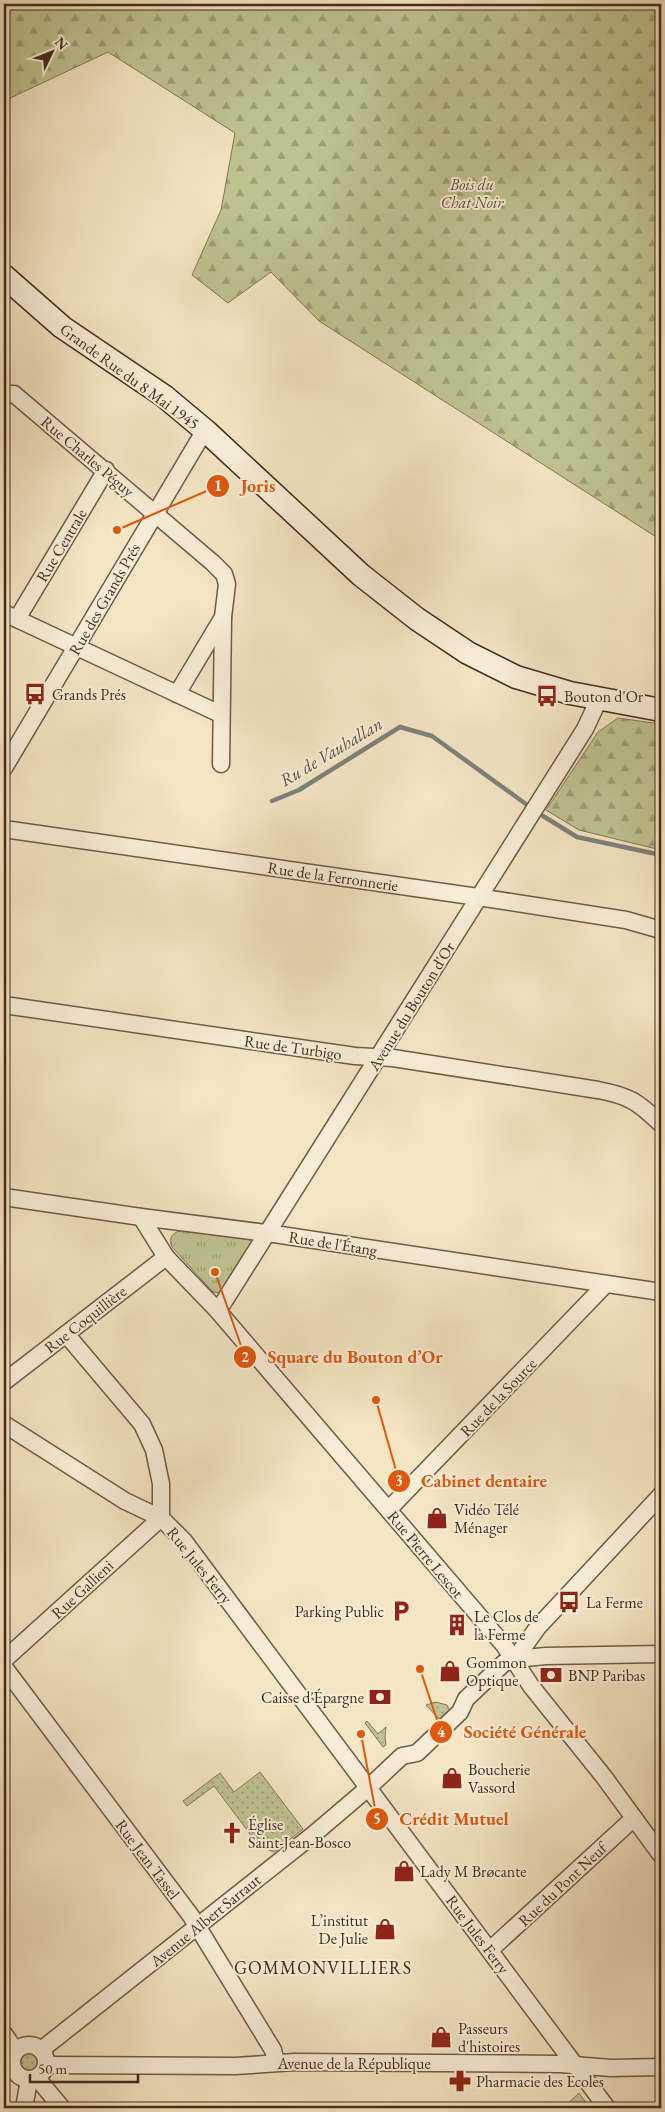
<svg xmlns="http://www.w3.org/2000/svg" width="665" height="2112" viewBox="0 0 665 2112" font-family="'EB Garamond',serif">
  <style>
    .grass { fill: url(#grass-dots); stroke: #827656 }
    .forest { fill: url(#forest-firs); stroke: #827656 }
    .park { fill: url(#park-tufts); stroke: #827656 }
    .pitch { fill: #bfc391; stroke: #827656 }
    .lines { fill: none; stroke-linecap: round; stroke-linejoin: round }
    .stream { stroke: #7c827d; stroke-width: 4.5 }
    .street-casing { stroke: #715946; stroke-width: 19 }
    .secondary-casing { stroke: #452a1c; stroke-width: 25 }
    .street { stroke: #f8eed8; stroke-width: 16 }
    .secondary { stroke: #f8eed8; stroke-width: 22 }
    .labels { text-anchor: middle; stroke-width: 4; stroke-linejoin: round; paint-order: stroke }
    .park-label { font-size: 16px; font-style: italic; fill: #645039; stroke: #f8eed8 }
    .street-label { font-size: 16px; fill: #452a1c; stroke: #f8eed8 }
    .poi-label { font-size: 16px; fill: #452a1c; stroke: #f8eed8; text-anchor: start }
    .water-label { font-size: 18px; font-style: italic; fill: #5c4e44; stroke: #f8eed8 }
    .neighbourhood-label { font-size: 18px; letter-spacing: 1px; fill: #452a1c; stroke: #f8eed8 }
    .leader { fill: none; stroke: #e0570d; stroke-width: 2 }
    .callout-dot { fill: #e0570d; stroke: #f8eed8; stroke-width: 2 }
    .mark-label { font-size: 15px; text-anchor: middle; font-weight: bold; fill: #fff }
    .callout-label { font-size: 18px; text-anchor: middle; font-weight: bold; fill: #e0570d; stroke: #f8eed8; stroke-width: 4; stroke-linejoin: round; paint-order: stroke }
  </style>
  <defs>
    <pattern id="grass-dots" width="8" height="8" patternUnits="userSpaceOnUse" patternTransform="scale(1.25)"><rect width="8" height="8" fill="#bfc391"/><path d="M2 2h.1M6 6h.1" fill="none" stroke="#9d9f76" stroke-width="1.8" stroke-linecap="round"/></pattern>
    <pattern id="forest-firs" width="22" height="20" patternUnits="userSpaceOnUse" patternTransform="scale(1.25)"><rect width="22" height="20" fill="#bfc391"/><path d="M5 1l3.5 6h-7zM16 11l3.5 6h-7z" fill="#9d9f76"/></pattern>
    <pattern id="park-tufts" width="24" height="20" patternUnits="userSpaceOnUse" patternTransform="scale(1.25)"><rect width="24" height="20" fill="#bfc391"/><path d="M3 7l-1-3M5 7V3M7 7l1-3M15 17l-1-3M17 17v-4M19 17l1-3" fill="none" stroke="#9d9f76"/></pattern>
  </defs>
  <rect width="100%" height="100%" fill="#f4e5c3"/>
  <filter id="stains"><feTurbulence type="fractalNoise" baseFrequency=".004" numOctaves="4"/><feColorMatrix values="0 0 0 0 .2 0 0 0 0 .09 0 0 0 0 .02 0 0 0 .5 -.17"/></filter>
  <radialGradient id="worn" r=".72"><stop offset=".6" stop-color="#630" stop-opacity="0"/><stop offset="1" stop-color="#630" stop-opacity=".3"/></radialGradient>
  <!-- grass -->
  <g class="grass">
    <path d="M436,1702L447,1705L450,1711L442,1722L426,1705Z"/>
    <path d="M367,1721L378,1734L386,1727L385,1738L386,1745L383,1747L365,1723Z"/>
    <path d="M260,1772L303,1829L274,1852L259,1846L214,1786L187,1806L183,1801L220,1773L234,1792Z"/>
    <circle cx="29" cy="2062" r="9"/>
  </g>
  <!-- forest -->
  <g class="forest">
    <path d="M4,4H661V540L319,321L271,272L228,303L192,275L221,210L235,133L108,52L4,101Z"/>
    <path d="M618,718L661,724V850L579,830L546,810L598,732Z"/>
  </g>
  <!-- park -->
  <path class="park" d="M183,1230L248,1239L252,1242L221,1293L213,1292L172,1247C168,1237 173,1232 183,1230Z"/>
  <!-- pitch -->
  <path class="pitch" d="M579,2093L590,2108H563Z"/>
  <g class="lines">
    <!-- stream -->
    <g class="stream">
      <path d="M653,4L661,7"/>
      <path d="M272,801L299,790L400,727L432,736L530,807"/>
      <path d="M543,816L577,837L661,855"/>
    </g>
    <!-- street casing -->
    <g class="street-casing">
      <g id="street">
        <path d="M4,396L6,394H14L213,563L224,574L227,584L223,617L177,694"/>
        <path d="M4,613L220,714"/>
        <path d="M17,619L106,470"/>
        <path d="M221,764L223,619"/>
        <path d="M4,768L199,440L207,432"/>
        <path d="M4,829L478,897L626,920L661,930"/>
        <path d="M4,1005L355,1056L393,1058L598,1090C630,1096 638,1102 661,1124"/>
        <path d="M4,1197L141,1217L274,1234L661,1292"/>
        <path d="M141,1217L166,1257L218,1311L504,1645L531,1686L604,1777L661,1855"/>
        <path d="M218,1311L585,729L599,699"/>
        <path d="M66,1334L142,1424L154,1450L161,1484V1518"/>
        <path d="M4,1382L166,1257"/>
        <path d="M4,1424L125,1501L161,1518L184,1541L607,2108"/>
        <path d="M389,1509L606,1284"/>
        <path d="M515,1659L538,1627L661,1495"/>
        <path d="M4,1660L161,1518"/>
        <path d="M4,1667L191,1916L273,2050L276,2062"/>
        <path d="M490,1950L634,1818"/>
        <path d="M4,2034L16,2051"/>
        <circle cx="29" cy="2062" r="17"/>
        <path d="M41,2050L314,1834L368,1788L402,1756L417,1753L460,1712L466,1699L504,1663L515,1659L546,1656L661,1654"/>
        <path d="M46,2065L236,2066L295,2062L560,2064L611,2068L661,2067"/>
        <path d="M37,2078L62,2108"/>
        <path d="M24,2108L29,2080"/>
      </g>
    </g>
    <!-- secondary casing -->
    <g class="secondary-casing">
      <path id="secondary" d="M4,276L62,327L164,396L207,432L361,575L417,619L468,653L516,677L570,693L661,710"/>
    </g>
    <!-- street -->
    <use href="#street" class="street"/>
    <!-- secondary -->
    <use href="#secondary" class="secondary"/>
  </g>
  <!-- icons -->
  <defs>
    <g id="bus-bare" transform="scale(1.725)"><path d="M-5-6H5V4H4V6H2V4H-2V6H-4V4H-5ZM-3.5-4V0h7V-4ZM-3.5 1.2v1.5H-2V1.2ZM2 1.2v1.5H3.5V1.2Z" fill="#8f2418" stroke="#f8eed8" stroke-width="2.5" paint-order="stroke"/></g>
    <g id="shop-bare" transform="scale(1.725)"><path d="M-5-2.5h2.3a2.7 3.5 0 0 1 5.4 0H5L5.5 6h-11ZM-1.5-2.5h3a1.5 2.3 0 0 0-3 0Z" fill="#8f2418" stroke="#f8eed8" stroke-width="2.5" paint-order="stroke"/></g>
    <g id="parking-bare" transform="scale(1.725)"><path d="M-3.5-5.5H1a3.5 3.5 0 0 1 0 7H-1V5.5H-3.5ZM-1-3.4V-.6H.8a1.4 1.4 0 0 0 0-2.8Z" fill="#8f2418" stroke="#f8eed8" stroke-width="2.5" paint-order="stroke"/></g>
    <g id="building-bare" transform="scale(1.725)"><path d="M-4-6H4V6H1V3H-1V6H-4ZM-2.5-4.3h1.7v1.8h-1.7ZM.8-4.3h1.7v1.8H.8ZM-2.5-1h1.7V.8h-1.7ZM.8-1h1.7V.8H.8Z" fill="#8f2418" stroke="#f8eed8" stroke-width="2.5" paint-order="stroke"/></g>
    <g id="bank-bare" transform="scale(1.725)"><path d="M-6-4H6V4H-6ZM0-2.3a2.3 2.3 0 1 0 0 4.6a2.3 2.3 0 1 0 0-4.6Z" fill="#8f2418" stroke="#f8eed8" stroke-width="2.5" paint-order="stroke"/></g>
    <g id="church-bare" transform="scale(1.725)"><path d="M-1.2-6h2.4v3.5h3.3v2.4h-3.3V6h-2.4V-.1h-3.3v-2.4h3.3Z" fill="#8f2418" stroke="#f8eed8" stroke-width="2.5" paint-order="stroke"/></g>
    <g id="pharmacy-bare" transform="scale(1.725)"><path d="M-2-6h4v4h4v4h-4v4h-4v-4h-4v-4h4Z" fill="#8f2418" stroke="#f8eed8" stroke-width="2.5" paint-order="stroke"/></g>
  </defs>
  <g fill-rule="evenodd">
    <use href="#bus-bare" x="35" y="694"/>
    <use href="#bus-bare" x="547" y="696"/>
    <use href="#shop-bare" x="437" y="1518"/>
    <use href="#bus-bare" x="569" y="1602"/>
    <use href="#parking-bare" x="401" y="1611"/>
    <use href="#building-bare" x="457" y="1625"/>
    <use href="#shop-bare" x="450" y="1671"/>
    <use href="#bank-bare" x="551" y="1675"/>
    <use href="#bank-bare" x="380" y="1697"/>
    <use href="#shop-bare" x="452" y="1778"/>
    <use href="#church-bare" x="232" y="1833"/>
    <use href="#shop-bare" x="404" y="1871"/>
    <use href="#shop-bare" x="385" y="1929"/>
    <use href="#shop-bare" x="441" y="2037"/>
    <use href="#pharmacy-bare" x="460" y="2081"/>
  </g>
  <g class="labels">
    <!-- park labels -->
    <g class="park-label">
      <text x="472" y="190">Bois du<tspan x="472" dy="18">Chat Noir</tspan></text>
    </g>
    <!-- street labels -->
    <g class="street-label">
      <text transform="translate(130 376) rotate(36)" y="6">Grande Rue du 8 Mai 1945</text>
      <text transform="translate(88 456) rotate(40)" y="6">Rue Charles Péguy</text>
      <text transform="translate(61 545) rotate(-59)" y="6">Rue Centrale</text>
      <text transform="translate(104 599) rotate(-60)" y="6">Rue des Grands Prés</text>
      <text transform="translate(333 876) rotate(8)" y="6">Rue de la Ferronnerie</text>
      <text transform="translate(411 1006) rotate(-58)" y="6">Avenue du Bouton d'Or</text>
      <text transform="translate(293 1047) rotate(8)" y="6">Rue de Turbigo</text>
      <text transform="translate(333 1243) rotate(9)" y="6">Rue de l'Étang</text>
      <text transform="translate(85 1319) rotate(-38)" y="6">Rue Coquillière</text>
      <text transform="translate(498 1397) rotate(-46)" y="6">Rue de la Source</text>
      <text transform="translate(426 1554) rotate(50)" y="6">Rue Pierre Lescot</text>
      <text transform="translate(200 1565) rotate(51)" y="6">Rue Jules Ferry</text>
      <text transform="translate(82 1589) rotate(-43)" y="6">Rue Gallieni</text>
      <text transform="translate(148 1859) rotate(53)" y="6">Rue Jean Tassel</text>
      <text transform="translate(562 1884) rotate(-43)" y="6">Rue du Pont Neuf</text>
      <text transform="translate(205 1920) rotate(-39)" y="6">Avenue Albert Sarraut</text>
      <text transform="translate(478 1934) rotate(53)" y="6">Rue Jules Ferry</text>
      <text x="354" y="2069">Avenue de la République</text>
    </g>
    <!-- poi labels -->
    <g class="poi-label">
      <text x="52" y="700">Grands Prés</text>
      <text x="564" y="702">Bouton d'Or</text>
      <text x="454" y="1515">Vidéo Télé<tspan x="454" dy="18">Ménager</tspan></text>
      <text x="586" y="1608">La Ferme</text>
      <text x="384" y="1617" text-anchor="end">Parking Public</text>
      <text x="474" y="1622">Le Clos de<tspan x="474" dy="18">la Ferme</tspan></text>
      <text x="466" y="1668">Gommon<tspan x="466" dy="18">Optique</tspan></text>
      <text x="568" y="1681">BNP Paribas</text>
      <text x="364" y="1703" text-anchor="end">Caisse d'Épargne</text>
      <text x="468" y="1775">Boucherie<tspan x="468" dy="18">Vassord</tspan></text>
      <text x="248" y="1830">Église<tspan x="248" dy="18">Saint-Jean-Bosco</tspan></text>
      <text x="420" y="1877">Lady M Brøcante</text>
      <text x="368" y="1926" text-anchor="end">L’institut<tspan x="368" dy="18">De Julie</tspan></text>
      <text x="458" y="2034">Passeurs<tspan x="458" dy="18">d'histoires</tspan></text>
      <text x="476" y="2087">Pharmacie des Ecoles</text>
    </g>
    <!-- water labels -->
    <g class="water-label">
      <text transform="translate(331 752) rotate(-31)" y="6">Ru de Vauhallan</text>
    </g>
    <!-- neighbourhood labels -->
    <g class="neighbourhood-label">
      <text x="323" y="1974">GOMMONVILLIERS</text>
    </g>
  </g>
  <!-- callouts -->
  <path class="leader" d="M117 530L218 486M215 1272L245 1357M376 1400L399 1481M420 1669L441 1732M361 1734L377 1819"/>
  <g class="callout-dot">
    <circle cx="117" cy="530" r="5"/>
    <circle cx="215" cy="1272" r="5"/>
    <circle cx="376" cy="1400" r="5"/>
    <circle cx="420" cy="1669" r="5"/>
    <circle cx="361" cy="1734" r="5"/>
    <circle cx="218" cy="486" r="12"/>
    <circle cx="245" cy="1357" r="12"/>
    <circle cx="399" cy="1481" r="12"/>
    <circle cx="441" cy="1732" r="12"/>
    <circle cx="377" cy="1819" r="12"/>
  </g>
  <g class="mark-label">
    <text x="218" y="491">1</text>
    <text x="245" y="1362">2</text>
    <text x="399" y="1486">3</text>
    <text x="441" y="1737">4</text>
    <text x="377" y="1824">5</text>
  </g>
  <g class="callout-label">
    <text x="258" y="492">Joris</text>
    <text x="355" y="1363">Square du Bouton d’Or</text>
    <text x="484" y="1487">Cabinet dentaire</text>
    <text x="525" y="1738">Société Générale</text>
    <text x="454" y="1825">Crédit Mutuel</text>
  </g>
  <!-- margin -->
  <rect width="665" height="2112" fill="none" stroke="#f4e5c3" stroke-width="20"/>
  <rect x="5" y="5" width="655" height="2102" fill="none" stroke="#452a1c" stroke-width="2.5"/>
  <rect x="10" y="10" width="645" height="2092" fill="none" stroke="#452a1c"/>
  <!-- north arrow -->
  <g transform="translate(52 52) rotate(47)" stroke="#f8eed8" stroke-width="4" paint-order="stroke">
  <path d="M0-4L9 19L0 12L-9 19Z" fill="#452a1c"/>
  <text y="-8" font-size="14" font-weight="bold" text-anchor="middle" fill="#452a1c">N</text>
  </g>
  <!-- scale -->
  <path d="M30 2074v8h108v-8" fill="none" stroke="#452a1c" stroke-width="2.5"/>
  <text x="38" y="2074" font-size="15" fill="#452a1c" stroke="#f8eed8" stroke-width="4" paint-order="stroke">50 m</text>
  <rect width="100%" height="100%" filter="url(#stains)"/>
  <rect width="100%" height="100%" fill="url(#worn)"/>
</svg>
